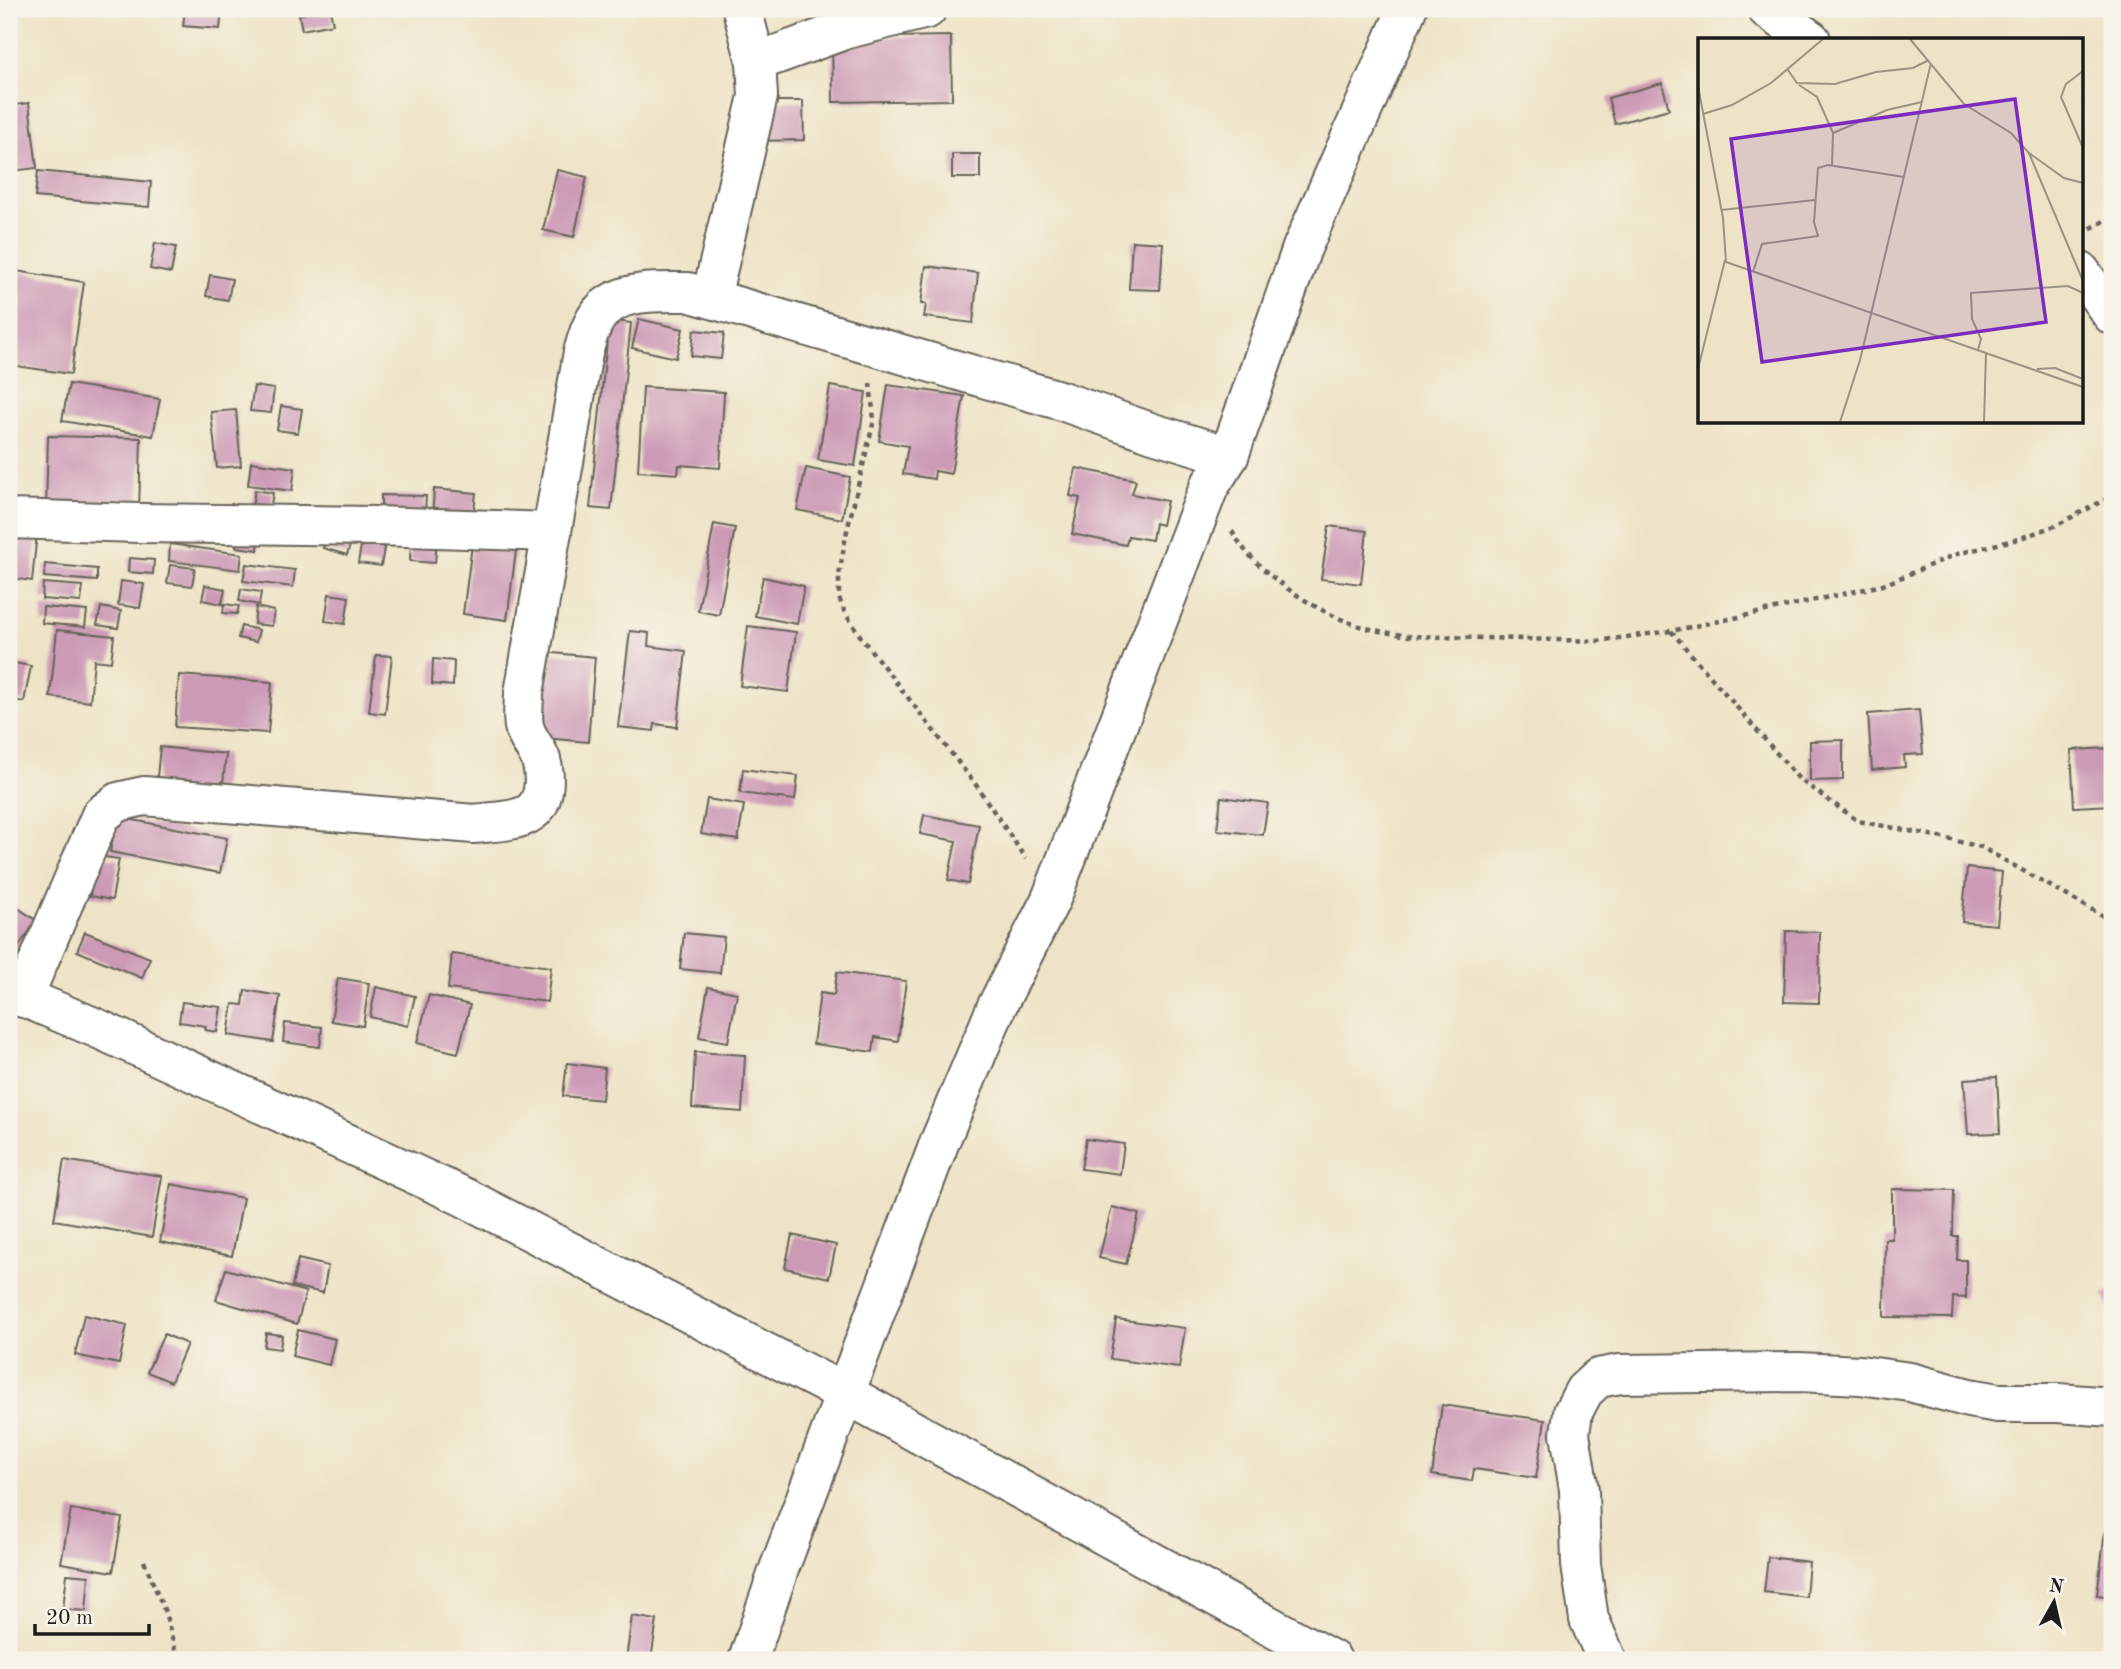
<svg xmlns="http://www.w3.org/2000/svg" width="2121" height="1669" viewBox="0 0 2121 1669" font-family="'Old Standard TT',serif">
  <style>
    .building { fill: #cb9ab5 }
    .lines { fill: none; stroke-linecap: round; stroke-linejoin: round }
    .minor-casing { stroke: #666258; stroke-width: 42 }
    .tertiary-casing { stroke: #666258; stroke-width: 42 }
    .path { stroke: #666258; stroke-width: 4.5; stroke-dasharray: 5 5; stroke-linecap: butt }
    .minor { stroke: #fff; stroke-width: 38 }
    .tertiary { stroke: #fff; stroke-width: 38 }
    .inset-road { fill: none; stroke: #9a9382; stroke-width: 2 }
    .view { fill: #7b2cbf; fill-opacity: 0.15; stroke: #7b2cbf; stroke-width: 3.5 }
    .inset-edge { fill: none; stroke: #1c1c1c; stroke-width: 3.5 }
  </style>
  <rect width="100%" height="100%" fill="#f7f3e8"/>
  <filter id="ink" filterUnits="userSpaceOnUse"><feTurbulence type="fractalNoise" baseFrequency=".0143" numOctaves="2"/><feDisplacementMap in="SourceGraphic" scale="14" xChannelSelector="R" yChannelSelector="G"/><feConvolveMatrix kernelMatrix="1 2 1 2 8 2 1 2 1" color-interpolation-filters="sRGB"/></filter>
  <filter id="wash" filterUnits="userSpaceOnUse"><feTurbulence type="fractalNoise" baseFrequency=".00686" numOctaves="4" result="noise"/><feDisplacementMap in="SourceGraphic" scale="28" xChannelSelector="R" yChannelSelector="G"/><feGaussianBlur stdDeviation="1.57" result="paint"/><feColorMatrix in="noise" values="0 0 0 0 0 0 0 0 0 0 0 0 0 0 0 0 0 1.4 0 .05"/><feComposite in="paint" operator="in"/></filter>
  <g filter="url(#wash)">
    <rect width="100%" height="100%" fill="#eee3c6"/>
    <g id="blocks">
      <!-- building -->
      <g class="building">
        <path d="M185,9H222L220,29L183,26Z"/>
        <path d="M314,9H330L333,24L302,30L299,15L315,11Z"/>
        <path d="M951,36L952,100L833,102L832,38Z"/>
        <path d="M1662,83L1669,109L1615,124L1608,98Z"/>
        <path d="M772,101H803L804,140L756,141Z"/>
        <path d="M29,103L37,168L12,171L9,143V106Z"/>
        <rect x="952" y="154" width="28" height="24"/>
        <path d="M557,170L587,177L574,237L543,230Z"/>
        <path d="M38,171L151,182L149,207L35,197Z"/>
        <path d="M1132,241L1163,243L1160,290L1129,289Z"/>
        <path d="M155,243L176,247L171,273L150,269Z"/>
        <path d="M926,266L978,273L973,323L924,317L926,304H921Z"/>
        <path d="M16,271L84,282L71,374L9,365V323Z"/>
        <path d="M210,275L232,279L228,300L206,296Z"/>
        <path d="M639,319L683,329L676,358L632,348Z"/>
        <path d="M609,320L631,323L611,510L590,508Z"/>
        <path d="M694,330L724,333L721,359L691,356Z"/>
        <path d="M69,384L160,399L153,436L62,421Z"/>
        <path d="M888,385L964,396L951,474L935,471L934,479L903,474L908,446L879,441Z"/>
        <path d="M254,386L274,389L271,413L250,411Z"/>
        <path d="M830,386L866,392L855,466L818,460Z"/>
        <path d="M643,387L724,392L720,468L679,465L678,474L638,471Z"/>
        <path d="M281,406L302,409L298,433L277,430Z"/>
        <path d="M236,410L241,466L217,468L211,412Z"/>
        <path d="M48,436L141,438L139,512L46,510Z"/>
        <path d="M251,462L295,468L292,491L248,485Z"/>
        <path d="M806,468L850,477L842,519L797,510Z"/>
        <path d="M1076,468L1136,480L1132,494L1167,501L1162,525L1155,523L1152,540L1128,536L1126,545L1072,534L1080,498L1070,496Z"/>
        <path d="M434,489L476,493L473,521L432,518Z"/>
        <path d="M255,490L273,493L269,515L251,512Z"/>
        <path d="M381,495L426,496L425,515L381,514Z"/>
        <path d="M714,524L735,528L719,615L698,611Z"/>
        <path d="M1329,526L1367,531L1361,584L1321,579Z"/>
        <path d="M12,530L37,533L32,581L9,578Z"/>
        <path d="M238,530L260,532L258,550L236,547Z"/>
        <path d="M327,535L351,542L347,555L323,548Z"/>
        <path d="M411,538L437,540L435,563L410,561Z"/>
        <path d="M362,540L385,543L381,566L358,563Z"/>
        <path d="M170,544L242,554L240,570L169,561Z"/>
        <path d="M472,545L516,551L507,620L463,614Z"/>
        <path d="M129,558L154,560L153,574L128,572Z"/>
        <path d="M45,564L97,569V581L44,577Z"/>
        <path d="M246,564L295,570L293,587L243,581Z"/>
        <path d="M170,565L195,568L192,586L167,583Z"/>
        <path d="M763,577L804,586L797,624L755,616Z"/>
        <path d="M121,581L144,584L140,608L118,605Z"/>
        <path d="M43,583L83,586L81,602L42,599Z"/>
        <path d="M205,585L225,589L222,604L202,600Z"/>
        <path d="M241,589L261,592L259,605L239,601Z"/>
        <path d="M329,594L349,597L345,624L325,621Z"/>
        <path d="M224,604L239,606L237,614L223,613Z"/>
        <path d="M43,607L87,611L85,627L42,623Z"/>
        <path d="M101,607L121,611L118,628L97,625Z"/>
        <path d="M256,607L274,611L272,626L254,624Z"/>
        <path d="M241,626L259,630L256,642L238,638Z"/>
        <path d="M748,626L796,632L788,692L740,686Z"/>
        <path d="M57,630L114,636L111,662L94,660L90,702L50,697Z"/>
        <path d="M630,631L649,633L648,646L686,651L677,727L655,724L654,731L618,727Z"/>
        <path d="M542,652L595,657L588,742L534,737Z"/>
        <path d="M376,655L392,656L385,714L369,712Z"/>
        <path d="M433,659L454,661L453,686L432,684Z"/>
        <path d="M9,662L31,666L24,702L9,699Z"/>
        <path d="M179,675L272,682L268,733L175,727Z"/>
        <path d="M1919,710L1923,754L1904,755L1905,767L1872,770L1868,714Z"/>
        <path d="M1843,740V780L1810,781V741Z"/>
        <path d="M160,747L226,754L222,794L156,787Z"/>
        <path d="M2112,748V805L2074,807L2071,750Z"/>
        <path d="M743,769L798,776L795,800L740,793Z"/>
        <path d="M1221,797L1268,803L1263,835L1217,830Z"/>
        <path d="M707,799L744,805L738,840L701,834Z"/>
        <path d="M924,815L979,825L968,884L948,880L956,841L920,834Z"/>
        <path d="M117,817L227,838L220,873L110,852Z"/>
        <path d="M97,856L119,859L112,900L90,896Z"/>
        <path d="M1967,868L2002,872L1997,925L1962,922Z"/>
        <path d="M9,902L37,921L9,959Z"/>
        <path d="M1786,931L1820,932L1819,1003L1784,1002Z"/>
        <path d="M85,932L150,958L142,978L77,951Z"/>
        <path d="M684,933L724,937L720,973L680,969Z"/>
        <path d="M452,954L551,967L547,1002L448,989Z"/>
        <path d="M837,972L906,981L898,1041L875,1037L873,1052L813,1044L820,993L834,995Z"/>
        <path d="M338,978L369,983L363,1026L331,1021Z"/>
        <path d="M376,987L415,996L408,1026L370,1017Z"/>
        <path d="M708,987L737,993L728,1042L699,1037Z"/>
        <path d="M245,990L280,996L273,1042L228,1035L233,1004L243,1005Z"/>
        <path d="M429,995L470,1005L458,1053L417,1043Z"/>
        <path d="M182,1002L221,1007L217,1032L205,1030L206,1026L179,1022Z"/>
        <path d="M285,1023L322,1027L320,1047L283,1042Z"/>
        <path d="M695,1052L745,1055L742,1112L692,1108Z"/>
        <path d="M567,1063L605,1068L602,1100L563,1096Z"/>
        <path d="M1997,1077L2000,1133L1968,1134L1964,1079Z"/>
        <path d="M1086,1139L1124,1144L1120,1174L1081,1169Z"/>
        <path d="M64,1160L162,1176L152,1237L54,1220Z"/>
        <path d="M171,1184L243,1198L232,1256L160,1242Z"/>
        <path d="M1892,1189L1954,1190L1953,1236H1958L1957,1260H1966V1298L1953,1297L1952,1318L1884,1317L1885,1239H1892Z"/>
        <path d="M1112,1207L1139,1214L1126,1264L1099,1258Z"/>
        <path d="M792,1235L836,1245L829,1278L785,1268Z"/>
        <path d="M298,1259L328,1266L323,1293L292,1286Z"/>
        <path d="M226,1269L306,1292L297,1324L216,1300Z"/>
        <path d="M2112,1290V1315L2103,1294Z"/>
        <path d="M84,1315L127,1325L119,1364L75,1355Z"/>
        <path d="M1116,1319L1185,1328L1179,1368L1110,1359Z"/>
        <path d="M298,1330L335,1339L329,1365L292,1356Z"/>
        <path d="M266,1333L282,1335L280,1349L264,1347Z"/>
        <path d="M164,1334L187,1344L171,1382L147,1372Z"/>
        <path d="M1442,1405L1545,1420L1536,1478L1474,1469L1472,1481L1432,1475Z"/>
        <path d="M71,1509L122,1518L113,1572L61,1563Z"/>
        <path d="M2105,1532L2112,1533V1597L2097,1595Z"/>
        <path d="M1768,1557L1809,1562L1806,1597L1764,1592Z"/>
        <path d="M67,1574L89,1576L86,1611L63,1609Z"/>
        <path d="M632,1616L657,1620L651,1660H626Z"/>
      </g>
    </g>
  </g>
  <g filter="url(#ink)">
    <use href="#blocks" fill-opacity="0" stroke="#666258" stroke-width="2"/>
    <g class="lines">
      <!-- minor casing -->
      <g class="minor-casing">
        <g id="minor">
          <path d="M1767,9L1811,40"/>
          <path d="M756,62L847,29L927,9"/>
          <path d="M2081,272L2112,315"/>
          <path d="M711,298L758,96L756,62L742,9"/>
          <path d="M9,519L138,523L376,526L552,532"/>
          <path d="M23,998L101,815L118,802L144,796L474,824C489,822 515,822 528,814C546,804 546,777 541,760C537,748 527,740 524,726C522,716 524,704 524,693L583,352C586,343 588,334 592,326C608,288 654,292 688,292L1059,400L1153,433L1229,456"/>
          <path d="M748,1660L779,1569L940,1141L997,1006L1051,899L1209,487L1229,456L1302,248L1407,9"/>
          <path d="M1607,1660L1589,1619L1581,1565L1579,1490L1570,1434L1573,1412L1584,1391L1598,1378L1620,1374L1799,1372L1860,1375L1910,1382L1969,1398L1998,1403H2058L2112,1407"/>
        </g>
      </g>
      <!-- tertiary casing -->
      <g class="tertiary-casing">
        <path id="tertiary" d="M9,991L101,1030L464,1197L846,1394L1332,1660"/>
      </g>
      <!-- path -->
      <g class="path">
        <path d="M2082,233L2112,217"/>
        <path d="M870,383L874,420L846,535L839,575V598L845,613L863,640L976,785L1026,859"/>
        <path d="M1232,531C1253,570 1310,608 1351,623C1370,630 1389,633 1409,636L1597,641L1671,631L1739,617L1883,585L1957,554L2018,539L2057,525L2112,496"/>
        <path d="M1671,631L1799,779L1858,821L1931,835L1981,847L2112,921"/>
        <path d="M144,1561L165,1612L178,1660"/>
      </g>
      <!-- minor -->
      <use href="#minor" class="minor"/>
      <!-- tertiary -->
      <use href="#tertiary" class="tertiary"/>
    </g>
  </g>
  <!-- overview -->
  <g transform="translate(1698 38)">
    <rect width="385" height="385" fill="#eee3c6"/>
    <path class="inset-road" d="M212,1L266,66L313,95L331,115L385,243M90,32L99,45L137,46L178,34L215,30L231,22M385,33L368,46L363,59L385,110M101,47L119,59L135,95L134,127M0,48L25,180L28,224L385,349M5,76L34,67L73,45L125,1M135,95L189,72L224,64M331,115L366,140L385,145M23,172L117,162M55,234L64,206L120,198L116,184L120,130L130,127L206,139M280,312L283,301L274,281L273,255L370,248L385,255M0,331L27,222M339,331L357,330L385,341M142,384L162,322L233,25M286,384L288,315"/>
    <path class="view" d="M317,61L348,284L64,324L33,101Z"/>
    <rect width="385" height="385" class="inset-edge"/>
  </g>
  <!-- margin -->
  <rect width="2121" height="1669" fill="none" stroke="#f7f3e8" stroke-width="35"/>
  <!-- north arrow -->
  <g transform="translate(2054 1602) rotate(8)" stroke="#f7f3e8" stroke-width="5" paint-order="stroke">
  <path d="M0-5L12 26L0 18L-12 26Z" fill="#1c1c1c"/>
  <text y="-10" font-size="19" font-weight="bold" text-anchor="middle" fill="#1c1c1c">N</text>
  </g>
  <!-- scale -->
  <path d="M35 1624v10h114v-10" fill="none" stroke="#1c1c1c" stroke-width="3.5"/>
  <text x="46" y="1624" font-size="21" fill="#1c1c1c" stroke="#f7f3e8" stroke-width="5" paint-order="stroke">20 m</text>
</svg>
